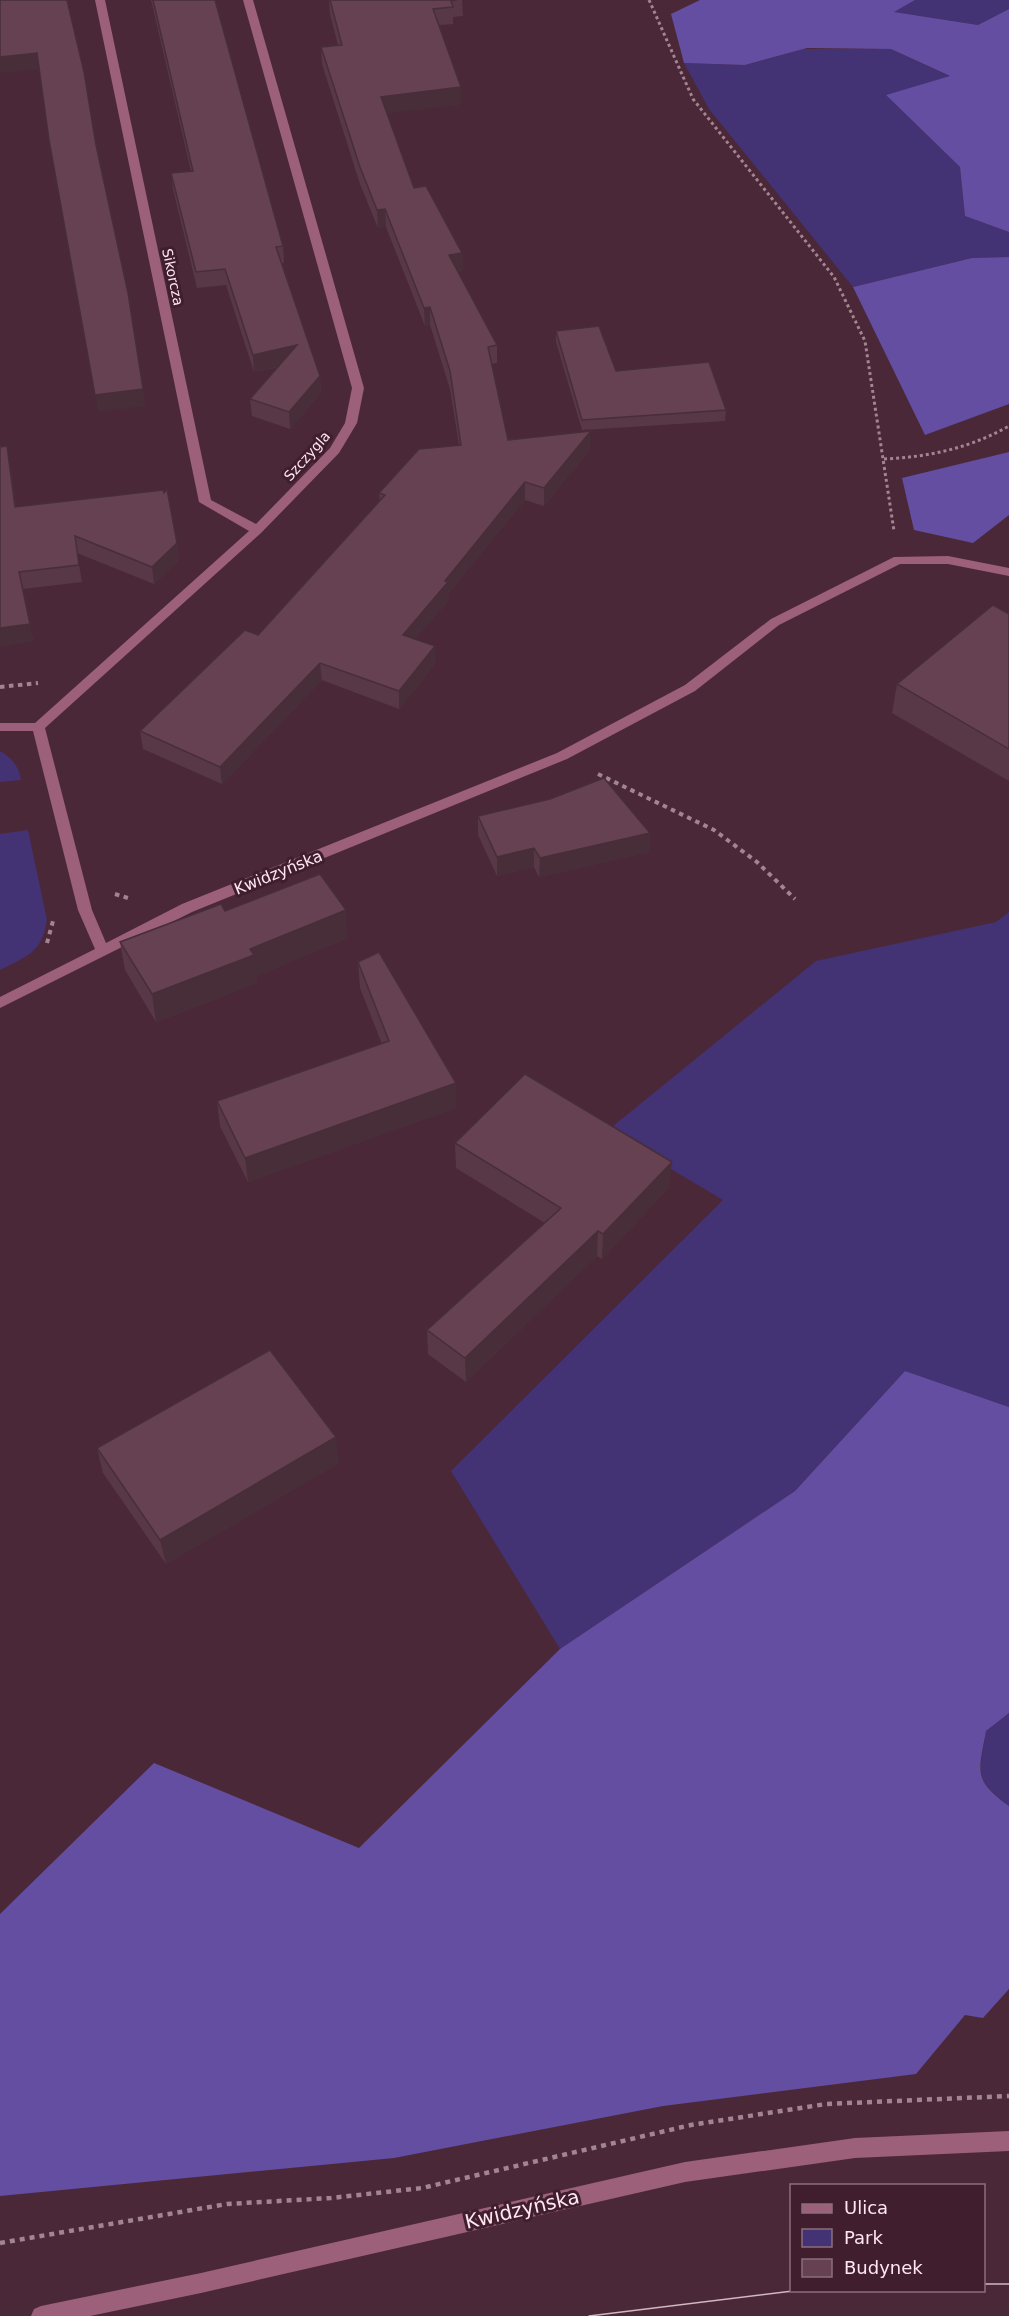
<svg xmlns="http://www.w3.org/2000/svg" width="1009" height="2316" viewBox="0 0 1009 2316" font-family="'DejaVu Sans',sans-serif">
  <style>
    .green { fill: #433274 }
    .forest { fill: #634ea2 }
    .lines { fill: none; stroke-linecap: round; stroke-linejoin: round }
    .path-far2 { stroke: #a38592; stroke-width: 3; stroke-dasharray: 3 3; stroke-linecap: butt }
    .path-far1 { stroke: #a38592; stroke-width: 4; stroke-dasharray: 4.5 4.5; stroke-linecap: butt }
    .path { stroke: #a38592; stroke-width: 4.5; stroke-dasharray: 5 5; stroke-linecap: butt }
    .minor { fill: #9c607a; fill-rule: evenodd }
    .tram { stroke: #d1b7c2; stroke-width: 1.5 }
    .wall { fill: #583846 }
    .shaded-wall { fill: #472e39 }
    .building { fill: #664151; stroke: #472e39; stroke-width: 1.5 }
    .labels { text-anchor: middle; stroke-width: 6; stroke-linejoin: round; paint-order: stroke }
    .far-street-label { font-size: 14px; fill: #fee7f0; stroke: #401e2e }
    .street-label { font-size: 16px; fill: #fee7f0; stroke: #401e2e }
    .near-street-label { font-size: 20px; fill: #fee7f0; stroke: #401e2e }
  </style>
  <rect width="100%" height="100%" fill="#4b2838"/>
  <!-- green -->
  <g class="green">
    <path d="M915,0H1009V9L978,25L893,12Z"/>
    <path d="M803,49H891L951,77L886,95L960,167L965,216L1009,232V257L972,258L853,287L709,109L684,63L745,65Z"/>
    <path d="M0,751C12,758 19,766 21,780L0,782Z"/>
    <path d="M28,830L47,920C42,953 27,956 0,970V834Z"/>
    <path d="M1009,912V1407L905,1371L795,1491L560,1649L451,1471L723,1200L607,1131L816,961L996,922Z"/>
    <path d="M1009,1713V1806C972,1780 980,1771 986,1731Z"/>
  </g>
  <!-- forest -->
  <g class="forest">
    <path d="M700,0H915L894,12L978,25L1009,9V232L965,216L960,167L886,95L950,76L891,49L807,48L745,65L684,63L671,14Z"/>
    <path d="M1009,257V404L925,435L853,287L972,258Z"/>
    <path d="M1009,452V515L973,543L914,530L902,478Z"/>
    <path d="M905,1371L1009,1407V1713L986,1731C979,1771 972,1780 1009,1806V1989L983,2018L965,2015L916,2074L663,2106L394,2158L0,2196V1914L154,1763L359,1848L560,1649L795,1491Z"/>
  </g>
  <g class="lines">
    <!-- path-far2 -->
    <g class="path-far2">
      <path d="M649,0L693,99L834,277L865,341L894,531"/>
      <path d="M884,459C929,457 970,448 1009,426"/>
    </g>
    <!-- path-far1 -->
    <g class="path-far1">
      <path d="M0,687L38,683"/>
      <path d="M598,774L714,830L757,862L795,899"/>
      <path d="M115,894L131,899"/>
      <path d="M47,943L53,921"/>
    </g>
    <!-- path -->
    <path class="path" d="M0,2243L227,2204L331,2198L422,2188L691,2125L826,2104L1009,2096"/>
    <!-- minor -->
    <g class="minor">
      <path d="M95,0H105L211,500L256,524L330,448L345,423L352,388L243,0H253L364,388L357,423L339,453L261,533L45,728L92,910L106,943L182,904L557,753L685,685L771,619L894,557L948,556L1009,568V576L948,564H900L779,625L695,691L567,759L192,912L0,1008V997L95,949L78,910L33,731H0V723H35L249,531L199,502Z"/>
      <path d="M1009,2131V2151L855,2158L685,2182L201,2293L90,2316H31L34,2309L41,2306L201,2273L685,2162L855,2138Z"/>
    </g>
    <!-- tram -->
    <g class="tram">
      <path d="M984,2284H1009"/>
      <path d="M589,2316L801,2290"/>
    </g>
  </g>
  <!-- wall -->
  <g class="wall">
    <path d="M151,0H215L283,246L284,263H282L320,376L321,393L290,429L252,416L250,399L279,367L254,372L226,285L197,288L173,189L171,173L191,171Z"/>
    <path d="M329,0H462L463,16L453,17V24L439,25L461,104L387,113L414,188L462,253L463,270L458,271L497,345V363L491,364L508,440L590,449L544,506L525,500L448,594L449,600L415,639L436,663L399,709L322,680L222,784L143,749L140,731L258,635L380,502L379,493L459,445L450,389L430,325L425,326L386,227L378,228L360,184L322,64L321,47L338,45L330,14Z"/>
    <path d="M556,331L616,371L726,410L725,421L582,430L556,342Z"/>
    <path d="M0,447L10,463L16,507L177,543L179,560L154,584L77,553L82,582L23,589L33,641L0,646Z"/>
    <path d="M1009,614V781L892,713L897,684Z"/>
    <path d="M478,816L650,833L649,852L539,877L534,867L497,876L478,835Z"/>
    <path d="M225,911L348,938L256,976L257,983L156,1022L125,970L120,942Z"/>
    <path d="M358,962L456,1108L248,1182L220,1126L217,1101L382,1044L360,988Z"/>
    <path d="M455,1143L669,1187L602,1259L597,1256L466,1382L428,1354L427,1330L545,1223L456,1168Z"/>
    <path d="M97,1448L339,1463L166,1564L103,1473Z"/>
  </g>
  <!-- shaded-wall -->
  <g class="shaded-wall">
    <path d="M37,53L40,69L0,73V57Z"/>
    <path d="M461,87V104L382,114L381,97Z"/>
    <path d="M385,209L386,227L378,228L377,210Z"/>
    <path d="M462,253L463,270L449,272V255Z"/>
    <path d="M430,307V325L425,326L424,308Z"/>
    <path d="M297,345L299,362L254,372L253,355Z"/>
    <path d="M320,376L321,393L290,429L289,412Z"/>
    <path d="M143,389L146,406L98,412L95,395Z"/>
    <path d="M591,431L590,449L544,506V488Z"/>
    <path d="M7,446L10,463L18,524L15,507Z"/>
    <path d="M525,482V500L448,594L449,600L404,652L403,635L445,581Z"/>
    <path d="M177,543L179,560L154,584L152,567Z"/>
    <path d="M30,624L33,641L0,646V628Z"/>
    <path d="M435,646L436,663L399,709V691Z"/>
    <path d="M320,663L322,680L222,784L220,767Z"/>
    <path d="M650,833L649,852L539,877L540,858Z"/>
    <path d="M534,848V867L497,876V857Z"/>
    <path d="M346,910L348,938L256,976L257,983L156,1022L152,994L250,949Z"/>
    <path d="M456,1083V1108L248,1182L245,1158Z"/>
    <path d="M672,1162L669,1187L602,1259L603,1234Z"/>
    <path d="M598,1231L597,1256L466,1382L465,1358Z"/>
    <path d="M336,1437L339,1463L166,1564L160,1540Z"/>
  </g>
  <!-- building -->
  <g class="building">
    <path d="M0,0H67L84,72L96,145L128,293L143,389L95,395L49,140L37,53L0,57Z"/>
    <path d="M153,0H215L283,246L276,247L320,376L289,412L250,399L297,345L253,355L225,269L196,272L171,173L193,171Z"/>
    <path d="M330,0H457L451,1L453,7L433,9L461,87L381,97L414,188L426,186L462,253L449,255L497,345L488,347L508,440L591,431L544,488L525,482L445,581L448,582L403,635L435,646L399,691L320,663L220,767L140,731L245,630L258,635L385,495L379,493L419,449L461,445L450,371L430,307L424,308L385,209L377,210L360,167L321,47L342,45Z"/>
    <path d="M599,326L616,371L709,362L726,410L582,420L556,331Z"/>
    <path d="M7,446L15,507L163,490L164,493L167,489L177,543L152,567L75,536L79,565L19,572L30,624L0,628V447Z"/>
    <path d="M993,605L1009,614V749L897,684Z"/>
    <path d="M604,778L650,833L540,858L534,848L497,857L478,816L550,799Z"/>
    <path d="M320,874L346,910L250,949L254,955L152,994L120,942L221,904L225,911Z"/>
    <path d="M379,952L456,1083L245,1158L217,1101L389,1041L358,962Z"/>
    <path d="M525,1074L672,1162L603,1234L598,1231L465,1358L427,1330L561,1208L455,1143Z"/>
    <path d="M270,1350L336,1437L160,1540L97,1448Z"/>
  </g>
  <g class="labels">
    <!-- far-street labels -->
    <g class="far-street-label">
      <text transform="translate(173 277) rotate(78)" y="5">Sikorcza</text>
      <text transform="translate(307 456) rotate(-48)" y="5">Szczygla</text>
    </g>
    <!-- street labels -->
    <g class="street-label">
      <text transform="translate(278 872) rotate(-22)" y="6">Kwidzyńska</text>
    </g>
    <!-- near-street labels -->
    <g class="near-street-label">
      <text transform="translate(522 2209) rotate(-13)" y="7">Kwidzyńska</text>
    </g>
  </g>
  <!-- legend -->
  <rect x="790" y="2184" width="195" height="108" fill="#401e2e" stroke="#8c6e7c" stroke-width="1.5"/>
  <rect x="802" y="2204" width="30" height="9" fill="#9c607a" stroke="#8c6e7c" stroke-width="1.5"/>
  <text x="844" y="2214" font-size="18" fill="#fee7f0">Ulica</text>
  <rect x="802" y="2229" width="30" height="18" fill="#433274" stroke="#8c6e7c" stroke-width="1.5"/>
  <text x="844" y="2244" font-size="18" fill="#fee7f0">Park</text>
  <rect x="802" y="2259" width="30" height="18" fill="#664151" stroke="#8c6e7c" stroke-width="1.5"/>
  <text x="844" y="2274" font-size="18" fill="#fee7f0">Budynek</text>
</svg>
